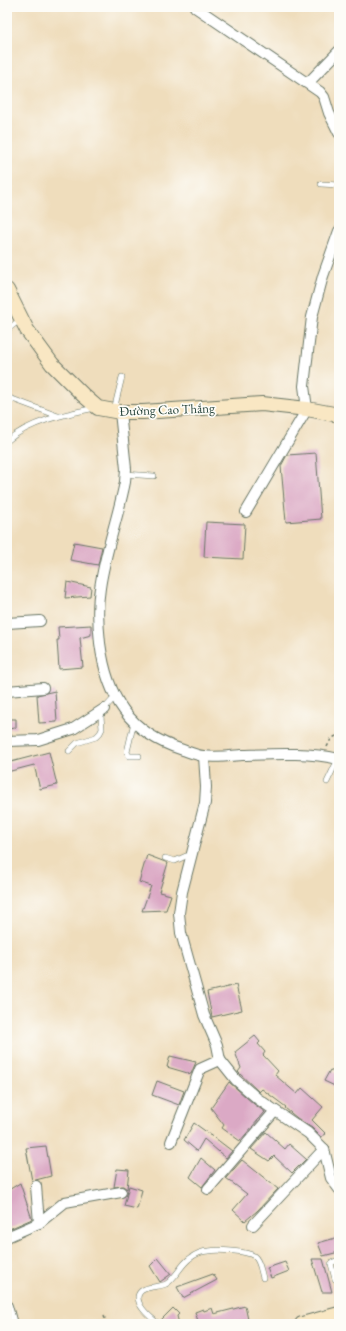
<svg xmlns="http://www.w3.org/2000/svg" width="346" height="1331" viewBox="0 0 346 1331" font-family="'EB Garamond',serif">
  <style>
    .building { fill: #dba9c5 }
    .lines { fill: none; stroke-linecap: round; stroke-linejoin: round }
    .lane-casing { stroke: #687564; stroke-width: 6 }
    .street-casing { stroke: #687564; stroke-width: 12 }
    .secondary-casing { stroke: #687564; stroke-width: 16 }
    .path { stroke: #687564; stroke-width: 1.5; stroke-dasharray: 3 3; stroke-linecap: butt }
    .lane { stroke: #fff; stroke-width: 5 }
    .street { stroke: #fff; stroke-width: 10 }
    .secondary { stroke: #f9e7c3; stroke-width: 14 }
    .labels { text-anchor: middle; stroke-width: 3.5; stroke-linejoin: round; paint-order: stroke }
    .street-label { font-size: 13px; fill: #1f3d34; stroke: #fdfcf7 }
  </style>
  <rect width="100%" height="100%" fill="#fdfcf7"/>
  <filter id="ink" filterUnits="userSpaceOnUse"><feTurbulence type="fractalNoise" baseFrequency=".025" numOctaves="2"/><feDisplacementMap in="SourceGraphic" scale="8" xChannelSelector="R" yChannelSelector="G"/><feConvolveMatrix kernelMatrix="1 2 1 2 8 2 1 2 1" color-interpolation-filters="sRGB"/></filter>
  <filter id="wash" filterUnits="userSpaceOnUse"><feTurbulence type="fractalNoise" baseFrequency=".012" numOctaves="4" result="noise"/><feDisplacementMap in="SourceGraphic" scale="16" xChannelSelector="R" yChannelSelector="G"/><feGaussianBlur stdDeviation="0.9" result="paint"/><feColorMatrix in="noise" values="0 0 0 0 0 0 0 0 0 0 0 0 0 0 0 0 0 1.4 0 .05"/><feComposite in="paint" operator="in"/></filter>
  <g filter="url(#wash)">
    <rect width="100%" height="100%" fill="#efddbc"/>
    <g id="blocks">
      <!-- building -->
      <g class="building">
        <path d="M316,453L321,519L286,522L281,466L287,455Z"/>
        <path d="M206,522L245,524L243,559L204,557Z"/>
        <path d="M74,542L102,547L98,565L70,560Z"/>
        <path d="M67,582L91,587L90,596L65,598Z"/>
        <path d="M91,625V635L80,638L83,667L59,669L57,640H59L58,627Z"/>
        <path d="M55,691L57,722L39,723L37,695Z"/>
        <path d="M7,719H16V728L7,729Z"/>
        <path d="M49,752L57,785L40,789L34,765L7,772V763Z"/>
        <path d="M147,855L168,863L159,892L171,895L166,910L142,911L151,886L139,882Z"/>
        <path d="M236,985L242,1010L212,1017L207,992Z"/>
        <path d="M255,1036L260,1042L258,1044L265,1052L263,1055L278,1071L275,1075L297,1094L302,1088L323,1107L312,1120L326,1134L321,1137L312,1128L297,1118L285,1108L286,1107L262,1089L259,1092L238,1072L241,1068L235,1052Z"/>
        <path d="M170,1056L196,1062L191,1074L167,1067Z"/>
        <path d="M330,1070L339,1075V1088L324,1081Z"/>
        <path d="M157,1081L184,1091L179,1105L152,1095Z"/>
        <path d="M229,1082L254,1104L265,1112L240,1141L222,1128L224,1125L211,1108Z"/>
        <path d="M194,1123L215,1138L232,1151L226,1158L204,1139L197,1151L184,1140Z"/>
        <path d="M266,1132L285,1149L289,1144L306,1159L292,1173L274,1156L269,1161L251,1149Z"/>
        <path d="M46,1146L51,1176L32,1181L26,1148Z"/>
        <path d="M201,1158L215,1170L202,1187L190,1177Z"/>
        <path d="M242,1160L278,1189L257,1211L245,1221L233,1210L247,1194L226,1178Z"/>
        <path d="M117,1169L129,1170L127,1189L123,1186L114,1187Z"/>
        <path d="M20,1183L32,1219L7,1230V1191Z"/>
        <path d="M129,1186L142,1190L137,1209L124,1206Z"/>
        <path d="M339,1237V1252L323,1256L318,1243Z"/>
        <path d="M158,1258L171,1274L160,1282L150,1266Z"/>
        <path d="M312,1259H323L332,1292H322Z"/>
        <path d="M285,1262L289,1271L271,1278L267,1268Z"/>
        <path d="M213,1274L217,1280L183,1298L177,1287Z"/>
        <path d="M245,1306L249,1324H199L195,1312L203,1309L204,1311L212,1308L214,1314Z"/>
        <path d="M173,1308L179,1314L177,1316L179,1324H162L160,1321Z"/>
      </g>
    </g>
  </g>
  <g filter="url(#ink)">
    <use href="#blocks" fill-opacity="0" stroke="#687564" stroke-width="1"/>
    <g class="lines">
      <!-- lane casing -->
      <g class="lane-casing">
        <g id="lane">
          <path d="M321,184L339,185"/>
          <path d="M7,228L8,227"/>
          <path d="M7,330L21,319"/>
          <path d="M7,397L58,416"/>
          <path d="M114,410L122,377"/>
          <path d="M7,441C30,421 66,414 95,408"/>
          <path d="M125,474L154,476"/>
          <path d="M134,722L127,752L129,756H139"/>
          <path d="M69,751L77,743L96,737L100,733L102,729L101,716L104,709L115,697"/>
          <path d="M327,782L338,759"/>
          <path d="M165,858L175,861L186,856L191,857"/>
          <path d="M339,1260L333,1262L331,1264L335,1279L339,1280"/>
          <path d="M158,1324C151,1317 138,1308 138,1297C139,1285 159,1288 166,1284C174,1280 181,1265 189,1259C194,1255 202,1251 209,1251C217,1249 247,1251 254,1256C260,1260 261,1272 263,1278"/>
        </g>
      </g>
      <!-- street casing -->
      <g class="street-casing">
        <g id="street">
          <path d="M195,7L320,92L324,97L329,113L339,133"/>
          <path d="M308,83L339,51"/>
          <path d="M120,412L126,469L125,482C118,518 105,552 100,588C97,606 98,625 100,643C107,697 129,733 183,750C189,752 196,755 203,756C215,758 230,756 242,755C275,754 307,752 339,759"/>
          <path d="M246,512L307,409L304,386L312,317L323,276L339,231"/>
          <path d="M7,623L40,621"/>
          <path d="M7,691L43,688"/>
          <path d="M7,741L38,740L73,729L104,709"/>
          <path d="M204,756L206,787L205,803L182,892L179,913L181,933L204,1015L217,1045L220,1060L236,1080L258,1099L308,1133L324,1149L331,1178L339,1189"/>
          <path d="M171,1142L200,1069L220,1060"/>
          <path d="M36,1186L39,1223"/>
          <path d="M208,1189L275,1111"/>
          <path d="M253,1225L324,1149"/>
          <path d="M7,1237L39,1223L65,1202L121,1192"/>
          <path d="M7,1306L12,1324"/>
        </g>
      </g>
      <!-- secondary casing -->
      <g class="secondary-casing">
        <g id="secondary">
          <path d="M7,290L27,330L52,364L83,395L98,408L120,412H143L262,404L307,409L339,415"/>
          <path d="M302,1324L339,1314"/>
        </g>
      </g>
      <!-- path -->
      <g class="path">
        <path d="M327,747L331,739L339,734"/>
        <path d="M104,1316L107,1324"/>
      </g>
      <!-- lane -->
      <use href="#lane" class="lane"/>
      <!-- street -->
      <use href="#street" class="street"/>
      <!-- secondary -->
      <use href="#secondary" class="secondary"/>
    </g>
  </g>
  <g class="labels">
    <!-- street labels -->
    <g class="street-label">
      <text transform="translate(167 409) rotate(-2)" y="5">Đường Cao Thắng</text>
    </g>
  </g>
  <!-- margin -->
  <rect width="346" height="1331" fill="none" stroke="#fdfcf7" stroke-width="24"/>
</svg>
